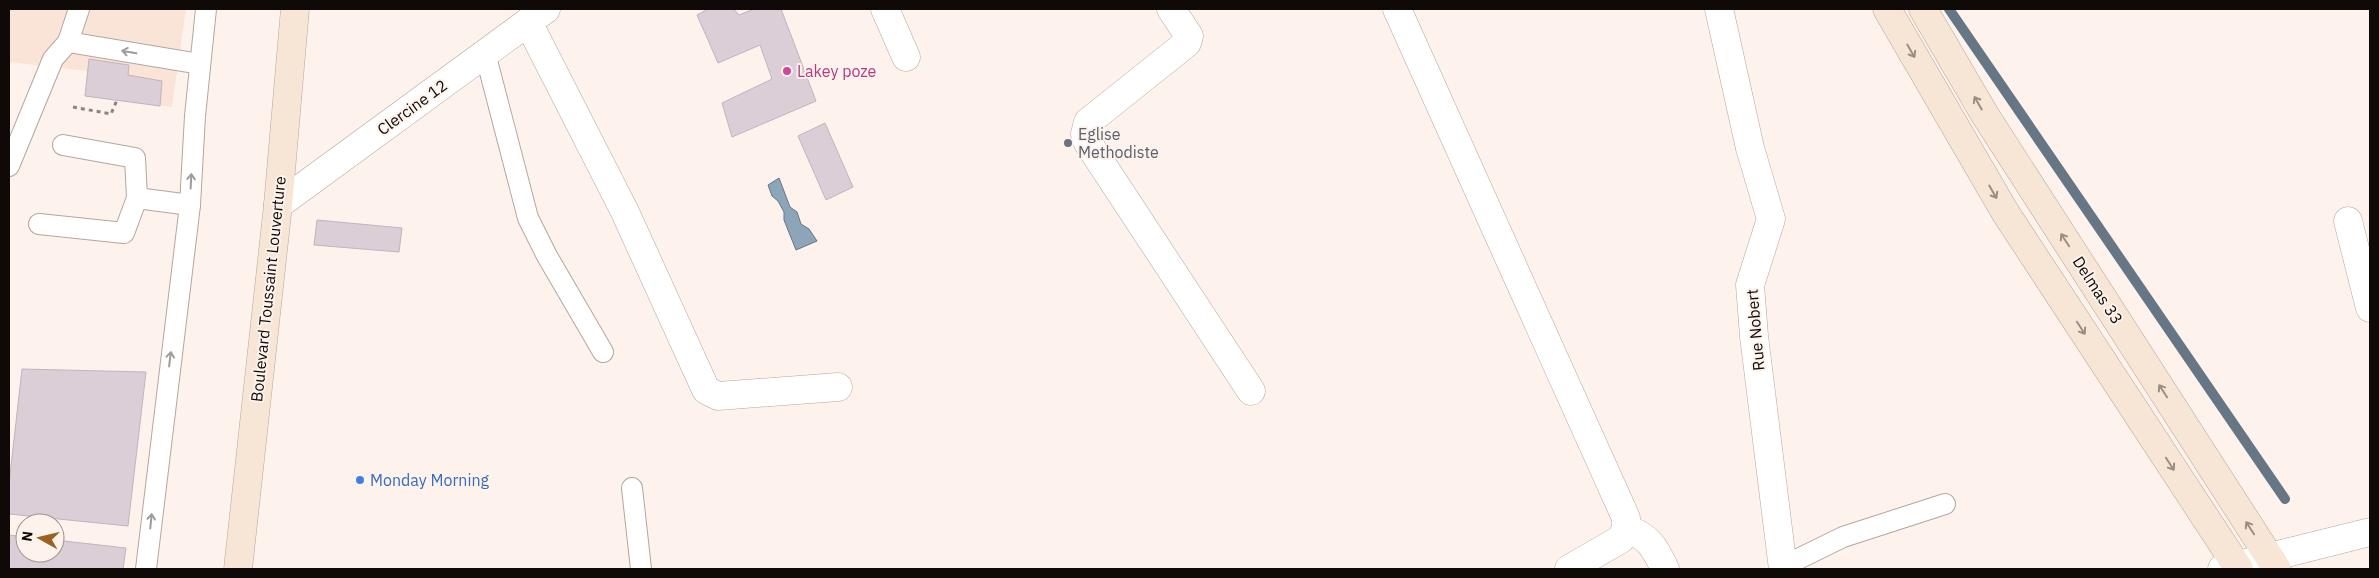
<svg xmlns="http://www.w3.org/2000/svg" width="2379" height="578" viewBox="0 0 2379 578" font-family="'IBM Plex Sans',sans-serif">
  <style>
    .built { fill: #f9e4d7 }
    .water { fill: #8ca5b9; stroke: #667684 }
    .lines { fill: none; stroke-linecap: round; stroke-linejoin: round }
    .stream { stroke: #667684; stroke-width: 10 }
    .building { fill: #dbced7; stroke: #c1b4bc }
    .service-casing { stroke: #b4a69e; stroke-width: 22 }
    .minor-casing { stroke: #b4a69e; stroke-width: 29 }
    .secondary-casing { stroke: #b4a69e; stroke-width: 29 }
    .path { stroke: #8d8480; stroke-width: 3; stroke-dasharray: 4 4; stroke-linecap: butt }
    .service { stroke: #fff; stroke-width: 20 }
    .minor { stroke: #fff; stroke-width: 28 }
    .secondary { stroke: #f7e6d5; stroke-width: 28 }
    .oneway { stroke: #9a8e83 }
    .oneway2 { stroke: #9f9d9c }
    .hotel-dot { fill: #d1479c; stroke: #fef2ec; stroke-width: 2 }
    .worship-dot { fill: #6b7280; stroke: #fef2ec; stroke-width: 2 }
    .shop-dot { fill: #3f7fe0; stroke: #fef2ec; stroke-width: 2 }
    .labels { text-anchor: middle; stroke-width: 4; stroke-linejoin: round; paint-order: stroke }
    .hotel-label { font-size: 16px; fill: #b23c85; stroke: #fef2ec; text-anchor: start }
    .street-label { font-size: 16px; fill: #0f0a08; stroke: #fef2ec }
    .worship-label { font-size: 16px; fill: #5b616d; stroke: #fef2ec; text-anchor: start }
    .shop-label { font-size: 16px; fill: #366cbe; stroke: #fef2ec; text-anchor: start }
  </style>
  <rect width="100%" height="100%" fill="#fef2ec"/>
  <!-- built -->
  <path class="built" d="M9,9H186L172,107L85,96L87,71L9,62Z"/>
  <!-- water -->
  <path class="water" d="M779,178L790,207L797,212L801,224L809,229L817,241L796,250L784,220V212L778,201L772,196L768,185Z"/>
  <g class="lines">
    <!-- stream -->
    <path class="stream" d="M1949,9L2285,499"/>
  </g>
  <!-- building -->
  <g class="building">
    <path d="M708,9H734L739,15L754,9H781L816,101L732,137L722,103L772,79L760,45L718,63L697,15Z"/>
    <path d="M89,59L129,65L128,75L162,81L160,106L85,96Z"/>
    <path d="M825,123L853,187L826,200L798,136Z"/>
    <path d="M317,220L402,228L399,252L314,245Z"/>
    <path d="M22,369L146,372L128,526L9,514V484Z"/>
    <path d="M9,535L25,537V553H55V540L126,548L123,569H9Z"/>
  </g>
  <g class="lines">
    <!-- service casing -->
    <g class="service-casing">
      <g id="service">
        <path d="M68,42L200,64"/>
        <path d="M485,53L528,218L547,256L603,352"/>
        <path d="M9,166L53,59L68,42L79,9"/>
        <path d="M137,198L190,205"/>
        <path d="M39,224L124,233L137,198L135,158L63,145"/>
        <path d="M632,488L641,569"/>
        <path d="M1782,567L1843,537L1945,504"/>
        <path d="M146,569L190,205L195,116L206,9"/>
      </g>
    </g>
    <!-- minor casing -->
    <g class="minor-casing">
      <g id="minor">
        <path d="M885,9L906,57"/>
        <path d="M1171,9L1189,36L1187,43L1088,122L1085,134L1088,143L1251,391"/>
        <path d="M1397,9L1626,518V529L1621,539L1569,569"/>
        <path d="M1719,9L1750,148L1771,219L1750,285L1754,336L1783,569"/>
        <path d="M528,22L625,212L706,390L718,396L838,387"/>
        <path d="M278,205L546,9"/>
        <path d="M2348,221L2370,308"/>
        <path d="M1626,529C1649,536 1655,548 1665,569"/>
        <path d="M2222,569L2370,532"/>
      </g>
    </g>
    <!-- secondary casing -->
    <g class="secondary-casing">
      <g id="secondary">
        <path d="M1887,9L2005,212L2239,569"/>
        <path d="M1923,9L1985,115L2277,569"/>
        <path d="M238,569L278,205L295,9"/>
      </g>
    </g>
    <!-- path -->
    <path class="path" d="M73,107L111,114L117,100"/>
    <!-- service -->
    <use href="#service" class="service"/>
    <!-- minor -->
    <use href="#minor" class="minor"/>
    <!-- secondary -->
    <use href="#secondary" class="secondary"/>
  </g>
  <!-- one-way arrows -->
  <defs><path id="oneway-shaft" d="M-6 0H5M1.5-3L5.5 0L1.5 3" fill="none" stroke-width="1.6" stroke-linecap="round" stroke-linejoin="round" transform="scale(1.25)"/></defs>
  <g class="oneway">
    <use href="#oneway-shaft" transform="translate(1911 51) rotate(60)"/>
    <use href="#oneway-shaft" transform="translate(1978 103) rotate(-120)"/>
    <use href="#oneway-shaft" transform="translate(1993 192) rotate(60)"/>
    <use href="#oneway-shaft" transform="translate(2065 240) rotate(-123)"/>
    <use href="#oneway-shaft" transform="translate(2081 328) rotate(57)"/>
    <use href="#oneway-shaft" transform="translate(2163 391) rotate(-123)"/>
    <use href="#oneway-shaft" transform="translate(2170 464) rotate(57)"/>
    <use href="#oneway-shaft" transform="translate(2250 528) rotate(-123)"/>
  </g>
  <g class="oneway2">
    <use href="#oneway-shaft" transform="translate(129 52) rotate(-170)"/>
    <use href="#oneway-shaft" transform="translate(191 181) rotate(-87)"/>
    <use href="#oneway-shaft" transform="translate(170 359) rotate(-83)"/>
    <use href="#oneway-shaft" transform="translate(151 521) rotate(-84)"/>
  </g>
  <!-- markers -->
  <circle class="hotel-dot" cx="787" cy="71" r="5"/>
  <circle class="worship-dot" cx="1068" cy="143" r="5"/>
  <circle class="shop-dot" cx="360" cy="480" r="5"/>
  <g class="labels">
    <!-- hotel labels -->
    <g class="hotel-label">
      <text x="797" y="77">Lakey poze</text>
    </g>
    <!-- street labels -->
    <g class="street-label">
      <text transform="translate(412 107) rotate(-36)" y="6">Clercine 12</text>
      <text transform="translate(268 289) rotate(-84)" y="6">Boulevard Toussaint Louverture</text>
      <text transform="translate(2098 290) rotate(57)" y="6">Delmas 33</text>
      <text transform="translate(1755 330) rotate(-95)" y="6">Rue Nobert</text>
    </g>
    <!-- worship labels -->
    <g class="worship-label">
      <text x="1078" y="140">Eglise<tspan x="1078" dy="18">Methodiste</tspan></text>
    </g>
    <!-- shop labels -->
    <g class="shop-label">
      <text x="370" y="486">Monday Morning</text>
    </g>
  </g>
  <!-- border -->
  <rect width="2379" height="578" fill="none" stroke="#0f0a08" stroke-width="20"/>
  <!-- north arrow -->
  <g transform="translate(40 538) rotate(278)"><circle r="24" fill="#fef2ec" stroke="#9e9591"/>
  <path d="M0-4L9 19L0 12L-9 19Z" fill="#9c6021"/>
  <text y="-8" font-size="14" font-weight="bold" text-anchor="middle" fill="#0f0a08">N</text>
  </g>
</svg>
